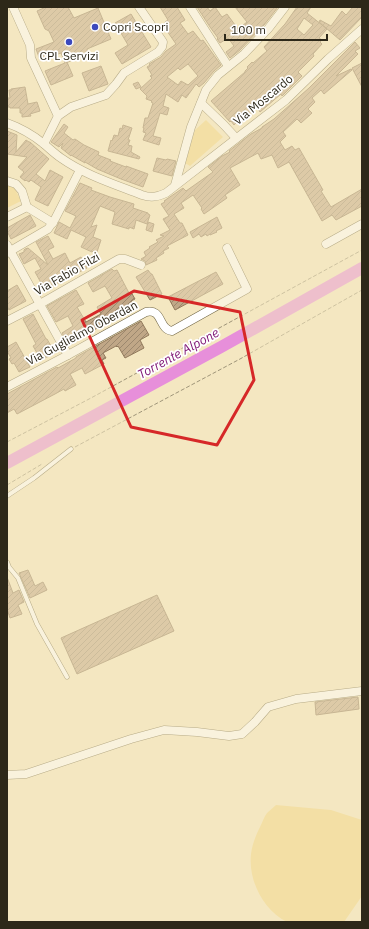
<svg xmlns="http://www.w3.org/2000/svg" width="369" height="929" viewBox="0 0 369 929" font-family="'IBM Plex Sans',sans-serif">
  <style>
    .green { fill: #f1d684 }
    .lines { fill: none; stroke-linecap: round; stroke-linejoin: round }
    .river { stroke: #e78fda; stroke-width: 12 }
    .building { fill: url(#building-hatch); stroke: #927a5c; fill-rule: evenodd }
    .service-casing { stroke: #6f6442; stroke-width: 5 }
    .minor-casing { stroke: #6f6442; stroke-width: 9 }
    .path { stroke: #9f9579; stroke-width: 1; stroke-dasharray: 4 2; stroke-linecap: butt }
    .service { stroke: #fff; stroke-width: 4 }
    .minor { stroke: #fff; stroke-width: 8 }
    .marked { fill: none; stroke: #d62828; stroke-width: 3; stroke-linejoin: round }
    .poi-dot { fill: #3c49bd; stroke: #fff; stroke-width: 1.5 }
    .labels { text-anchor: middle; stroke-width: 3.5; stroke-linejoin: round; paint-order: stroke }
    .poi-label { font-size: 12px; fill: #2d2819; stroke: #fff; text-anchor: start }
    .street-label { font-size: 12px; fill: #2d2819; stroke: #fff }
    .water-label { font-size: 13px; font-style: italic; fill: #7d1474; stroke: #fff }
  </style>
  <defs>
    <pattern id="building-hatch" width="6" height="6" patternUnits="userSpaceOnUse"><rect width="6" height="6" fill="#c0a787"/><path d="M-1 1l2-2M0 6l6-6M5 7l2-2" fill="none" stroke="#9c886e"/></pattern>
  </defs>
  <rect width="100%" height="100%" fill="#f4e7c1"/>
  <!-- green -->
  <g class="green">
    <path d="M206,120L223,137L190,166L185,163L195,130Z"/>
    <path d="M7,185L14,187L21,201L7,208Z"/>
    <path d="M276,805L331,810L362,820V896L344,922H287C263,910 248,880 251,854C252,845 256,835 260,827C262,823 264,817 267,813C270,810 273,808 276,805Z"/>
  </g>
  <g class="lines">
    <!-- river -->
    <path class="river" d="M7,463L221,347L362,268"/>
  </g>
  <!-- building -->
  <g class="building">
    <path d="M46,7H68L74,18L98,8L111,39L87,49L88,53L66,63L67,62L73,76L51,85L45,71L65,63L61,53L40,60L36,49L54,42L49,31L45,29L37,11Z"/>
    <path d="M160,7H177L185,20L180,23L188,34L193,31L201,41L203,40L221,65L214,71L204,83L199,87L196,84L186,98L182,95L178,102L166,94L163,106L169,108L167,115L160,113L153,136L161,138L159,145L143,140L146,133L143,132L144,128H143L145,118H148L153,103L151,102L152,101L146,99L147,96L140,89L152,78L150,76L152,75L147,67L150,65L149,64L161,57L166,51L176,44L167,31L170,30L165,22L168,20ZM188,64L198,76L188,85L181,81L178,85L167,77L178,68L180,70Z"/>
    <path d="M197,7H207L210,11L215,7L222,17L227,14L238,29L247,22L235,7H278L264,25L240,50L230,58L226,52L234,46L228,38L220,43L217,39L218,38L210,27Z"/>
    <path d="M297,7H311L307,13L327,29L319,38L322,40L320,42L322,44L313,54L314,56L298,72L302,76L282,96L281,94L260,112L257,108L239,124L237,122L234,125L231,121L230,122L211,101L245,72V71L248,68L247,67L252,62L253,63L267,51L264,47L285,24ZM304,18L313,25L304,35L297,29Z"/>
    <path d="M353,7H362V17L340,40L319,22L320,20L331,26L342,11L346,15Z"/>
    <path d="M131,14L151,47L122,64L115,53L128,45L115,23Z"/>
    <path d="M355,42L360,48L355,51L358,54L336,76L351,69L352,70L324,94L321,90L312,98L315,102L308,109L312,113L301,123L297,119L283,132L286,136L280,142L285,150L292,146L295,150L299,148L323,190L321,191L331,207L362,189V206L336,220L332,215L322,221L289,162L278,168L272,155L261,159L258,153L230,168L240,185L225,195L227,198L204,214L201,209L202,208L193,195L181,203L184,208L174,214L180,223H182L188,235L167,246L169,248L163,251L164,253L156,258L157,260L146,265L145,261L141,259L146,256L144,252L150,248L149,247L158,242L156,240L164,236L160,235L170,230L163,219L169,216L161,204L165,202L164,201L183,188L186,191L213,172L208,167L222,156L230,152L229,151L251,134L262,128V127L274,119L309,88Z"/>
    <path d="M362,63V87L352,68Z"/>
    <path d="M101,66L108,84L89,91L82,73Z"/>
    <path d="M138,82L141,87L136,89L133,84Z"/>
    <path d="M25,87L28,104L37,102L40,111L30,114L31,116L22,117V113H20V108H10V107H7V98H10L9,90H11V89Z"/>
    <path d="M64,124L68,127L64,133L73,140L75,139L84,145L99,152L98,155L111,160L110,161L126,167V166L148,174L143,187L121,179L97,169L85,162V163L71,155V156L61,148L63,143L59,147L51,142Z"/>
    <path d="M123,125L132,128L128,140H130L128,145L132,146L131,152L140,157L139,159L108,151L111,140L112,141L114,135L118,136L120,128L122,129Z"/>
    <path d="M7,131L17,135L16,152L26,140L29,142H30L49,159L36,174L45,181L50,170L63,177L48,206L35,200L41,187L31,180L29,182L26,180L25,181L20,177L24,172L18,167L27,157L7,154Z"/>
    <path d="M157,158L166,160L167,159L176,161L172,176L153,171Z"/>
    <path d="M80,183L92,188L91,190L110,197L134,204L133,208L148,213V214L150,215L147,224L136,220L134,229L129,227V229L112,224L115,212L100,206L91,227L97,225L93,237L101,240L97,252L93,251L92,252L81,247L86,237L71,230L67,239L54,233L59,222L70,228L76,216L65,211Z"/>
    <path d="M30,215L36,226L11,239L7,231V228Z"/>
    <path d="M217,217L222,228L216,231L217,232L210,235V234L207,236L206,234L201,237L199,234L193,238L190,232Z"/>
    <path d="M148,222L154,224L152,232L146,230Z"/>
    <path d="M48,236L54,247L48,250L53,259L65,253L70,263L81,257L87,268L45,290L35,272L41,269L35,258L24,264L19,254L24,252V250L25,249L28,248L48,265L36,242Z"/>
    <path d="M112,269L114,271L117,270L129,293L131,292L135,299L131,301L135,309L124,315L123,313L114,318V320L109,323L108,322L73,342V341L68,344L62,333L73,326L68,316L56,322L47,306L76,290L84,304L77,307L86,322L101,314L97,307L112,298L105,286L93,292L88,283Z"/>
    <path d="M148,270L151,274H152L162,294L150,300L136,277Z"/>
    <path d="M216,272L223,284L175,310L168,297Z"/>
    <path d="M17,285L26,301L9,310L7,306V291Z"/>
    <path d="M33,314L46,339H47L55,353L41,360L33,346L36,344L23,319Z"/>
    <path d="M141,321L149,335L140,340L144,348L125,358L118,346L117,347L116,346L103,353L106,358L102,360L104,364L85,374L82,368L70,374L76,385L65,391L64,389L55,394L17,414L14,409L7,413V394L57,367L58,368L76,358V357Z"/>
    <path d="M16,342L30,367L19,372L14,363L12,364L9,359L11,358L7,351V347Z"/>
    <path d="M28,570L35,586L43,582L47,590L30,598L19,573Z"/>
    <path d="M7,577L13,593L19,590L24,602L18,605L22,614L10,618L7,609Z"/>
    <path d="M157,595L174,631L77,674L61,638Z"/>
    <path d="M358,697L359,709L316,715L315,702Z"/>
  </g>
  <g class="lines">
    <!-- service casing -->
    <g class="service-casing">
      <g id="service">
        <path d="M7,496L34,478L71,449"/>
        <path d="M7,562L9,567L18,578L37,624L67,677"/>
      </g>
    </g>
    <!-- minor casing -->
    <g class="minor-casing">
      <g id="minor">
        <path d="M13,7L30,45L31,58L58,116"/>
        <path d="M190,7L228,66"/>
        <path d="M201,103L224,125L236,138"/>
        <path d="M7,123C21,128 33,135 44,144C50,149 55,154 61,158C85,175 114,184 142,195C151,198 157,197 166,193L286,100L328,59L362,29"/>
        <path d="M44,144L58,116L71,107L106,95L116,84L124,73L158,52L162,47L163,42L139,7"/>
        <path d="M7,181L16,184L22,191L27,207L53,223"/>
        <path d="M175,185L191,127L206,90L218,75L244,54L268,29L285,7"/>
        <path d="M7,217L27,207"/>
        <path d="M326,244L362,224"/>
        <path d="M7,245L68,355"/>
        <path d="M7,253L48,229L55,219L80,170"/>
        <path d="M7,321L40,304L119,259H125L141,265"/>
        <path d="M7,387L68,355L146,312C163,308 158,329 172,331L247,289L227,248"/>
        <path d="M7,775L26,774L131,739L164,730L197,732L229,736L242,734L255,722L268,707L296,699L362,691"/>
      </g>
    </g>
    <!-- path -->
    <g class="path">
      <path d="M7,442L91,398L362,250"/>
      <path d="M75,447L240,359L362,290"/>
      <path d="M7,485L42,464"/>
    </g>
    <!-- service -->
    <use href="#service" class="service"/>
    <!-- minor -->
    <use href="#minor" class="minor"/>
  </g>
  <!-- marked area -->
  <path d="M0 0H369V929H0ZM134,291L240,312L254,380L217,445L131,427L82,320Z" fill="#f4e7c1" fill-opacity=".55" fill-rule="evenodd"/>
  <path class="marked" d="M134,291L240,312L254,380L217,445L131,427L82,320Z"/>
  <!-- markers -->
  <g class="poi-dot">
    <circle cx="95" cy="27" r="4"/>
    <circle cx="69" cy="42" r="4"/>
  </g>
  <g class="labels">
    <!-- poi labels -->
    <g class="poi-label">
      <text x="103" y="31">Copri Scopri</text>
      <text x="69" y="60" text-anchor="middle">CPL Servizi</text>
    </g>
    <!-- street labels -->
    <g class="street-label">
      <text transform="translate(263 100) rotate(-39)" y="4">Via Moscardo</text>
      <text transform="translate(67 274) rotate(-30)" y="4">Via Fabio Filzi</text>
      <text transform="translate(82 333) rotate(-28)" y="4">Via Guglielmo Oberdan</text>
    </g>
    <!-- water labels -->
    <g class="water-label">
      <text transform="translate(178 353) rotate(-29)" y="5">Torrente Alpone</text>
    </g>
  </g>
  <!-- border -->
  <rect width="369" height="929" fill="none" stroke="#2d2819" stroke-width="16"/>
  <!-- scale -->
  <path d="M225 34v6h102v-6" fill="none" stroke="#2d2819" stroke-width="2"/>
  <text x="231" y="34" font-size="12" fill="#2d2819" stroke="#ffffff" stroke-width="3" paint-order="stroke">100 m</text>
</svg>
